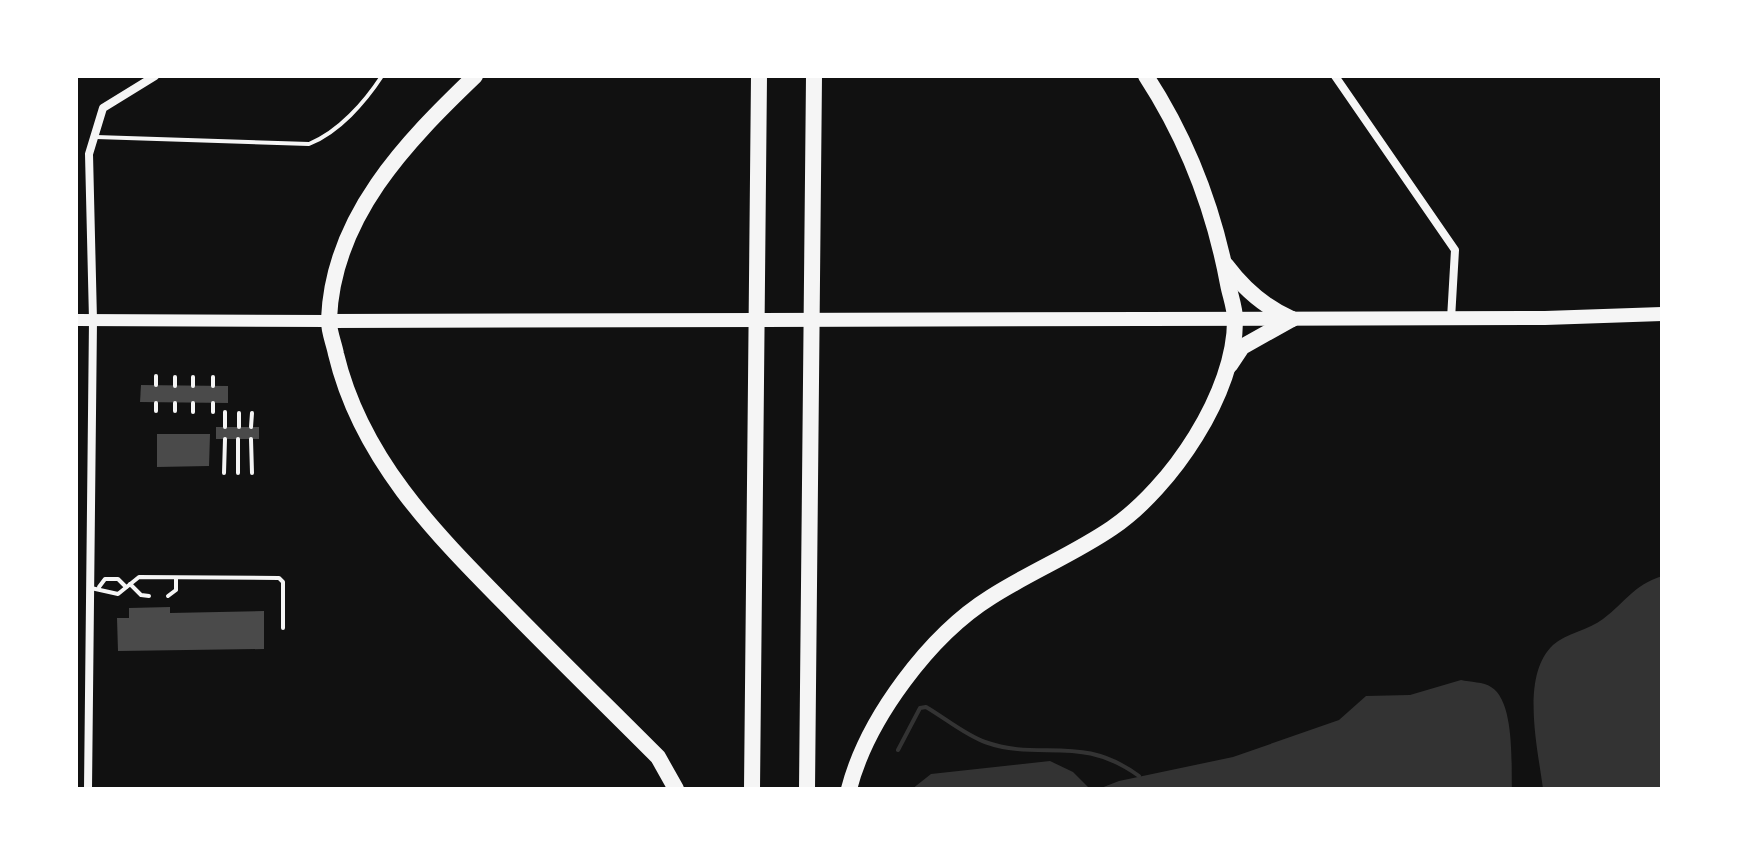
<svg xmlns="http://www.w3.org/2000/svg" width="1738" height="865" viewBox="0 0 1738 865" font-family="Barlow,sans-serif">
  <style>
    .water { fill: #333 }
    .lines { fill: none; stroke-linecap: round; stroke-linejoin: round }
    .stream { stroke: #333; stroke-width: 4 }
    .building { fill: #4a4a4a }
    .service { stroke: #f5f5f5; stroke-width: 4 }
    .minor { stroke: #f5f5f5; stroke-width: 8 }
    .secondary { stroke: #f5f5f5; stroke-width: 12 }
    .primary { stroke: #f5f5f5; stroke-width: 14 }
    .motorway { stroke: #f5f5f5; stroke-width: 16 }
  </style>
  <rect width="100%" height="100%" fill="#111"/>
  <!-- water -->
  <g class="water">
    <path d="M1662,576V789H1543C1538,749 1520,676 1553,645C1566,633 1589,630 1603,619C1626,602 1632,586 1662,576Z"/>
    <path d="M1461,680C1470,682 1484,682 1491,687C1515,701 1511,765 1512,789H912L931,774L1050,761L1073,772L1089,788H1101L1119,781L1233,757L1339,720L1366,696L1410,695Z"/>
  </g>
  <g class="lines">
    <!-- stream -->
    <path class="stream" d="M898,750L920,708L926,707C945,718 965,735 985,742C1041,762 1080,733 1139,776"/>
  </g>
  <!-- building -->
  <g class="building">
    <path d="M141,385L228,386V403L140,402Z"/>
    <rect x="216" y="427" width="43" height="12"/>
    <path d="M157,434H210L209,466L157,467Z"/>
    <path d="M170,607V613L264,611V649L118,651L117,618H129V608Z"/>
  </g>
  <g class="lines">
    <!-- service -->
    <g class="service">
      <path d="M96,137L309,144C339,132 365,102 382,76"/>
      <path d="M213,377V386"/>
      <path d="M156,385V376"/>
      <path d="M175,386V377"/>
      <path d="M193,386V377"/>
      <path d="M193,403V412"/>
      <path d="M156,411V403"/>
      <path d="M175,411V403"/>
      <path d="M213,412V403"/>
      <path d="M225,427V412"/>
      <path d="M239,427V413"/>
      <path d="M251,427L252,413"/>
      <path d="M238,439V473"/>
      <path d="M251,439L252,473"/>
      <path d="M224,473L225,439"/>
      <path d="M130,584L141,595L149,596"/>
      <path d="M99,587L105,579H118L126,587"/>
      <path d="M91,588L118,594L139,577L279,578L283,582V628"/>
      <path d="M168,596L176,590V578"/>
    </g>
    <!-- minor -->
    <g class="minor">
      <path d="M1335,76L1455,250L1451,319"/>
      <path d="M88,789L93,320L89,154L103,108L155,76"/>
    </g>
    <!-- secondary -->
    <path class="secondary" d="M76,320L328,321"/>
    <!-- primary -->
    <path class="primary" d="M328,321L1545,318L1662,314"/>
    <!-- motorway -->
    <g class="motorway">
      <path d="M475,76C406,142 333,217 329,319C328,330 334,343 336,354C361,459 435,533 508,607C557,657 608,707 658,757L676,789"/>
      <path d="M1226,265C1244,289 1264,307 1292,319"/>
      <path d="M1230,365L1242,347L1292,319"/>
      <path d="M752,789L759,76"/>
      <path d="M807,789L814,76"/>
      <path d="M849,789C867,719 930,635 991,597C1030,572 1074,554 1112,528C1171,488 1236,392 1235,319C1235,308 1230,295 1228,284C1214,209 1187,139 1146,76"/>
    </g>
  </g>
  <!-- border -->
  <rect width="1738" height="865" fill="none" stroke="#ffffff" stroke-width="156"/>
</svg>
